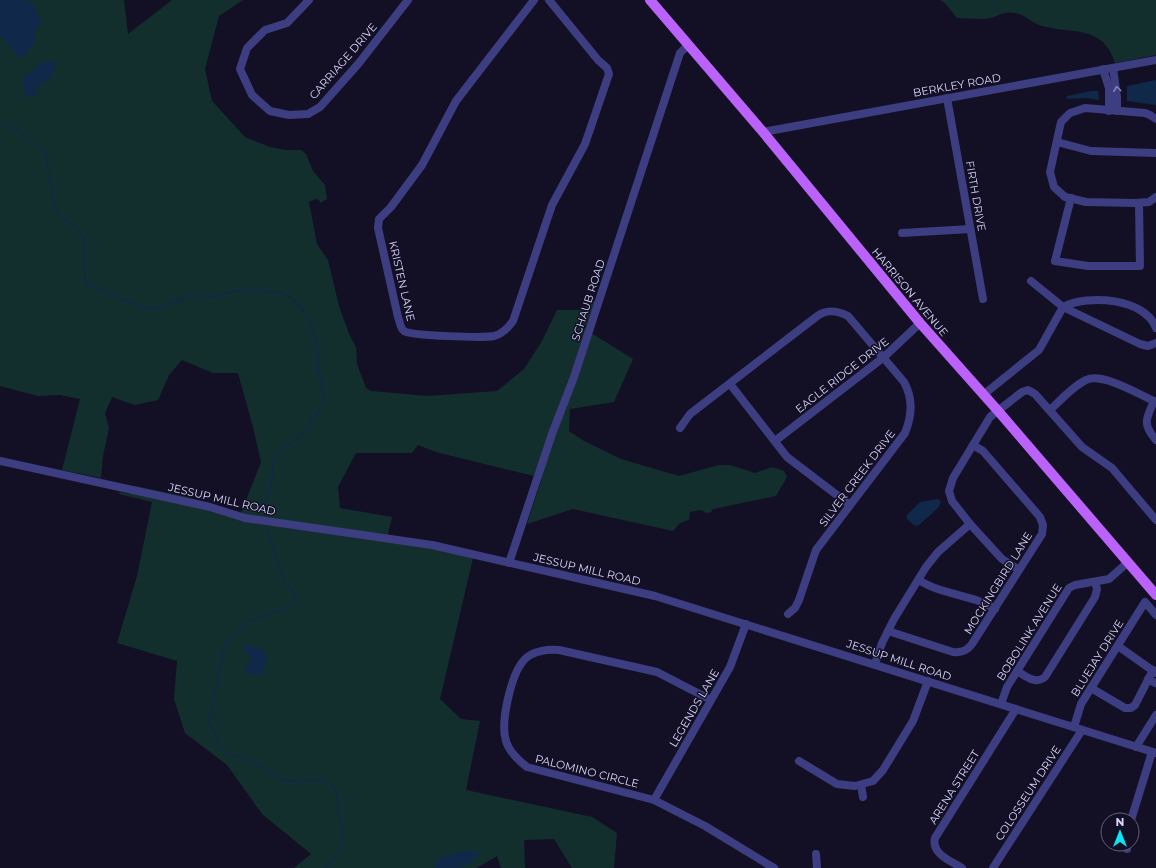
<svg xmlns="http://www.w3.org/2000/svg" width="1156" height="868" viewBox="0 0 1156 868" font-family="Montserrat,sans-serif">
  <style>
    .green { fill: #132f2d }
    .water { fill: #102849 }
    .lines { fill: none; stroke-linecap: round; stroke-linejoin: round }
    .stream { stroke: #102849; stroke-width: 1.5 }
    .minor { stroke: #3d3d82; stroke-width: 8 }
    .major { stroke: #ba62f9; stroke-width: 10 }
    .oneway { stroke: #8382b9 }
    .labels { text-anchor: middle; stroke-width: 3; stroke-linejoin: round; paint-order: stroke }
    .street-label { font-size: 11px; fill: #d9d6fd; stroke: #131025 }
  </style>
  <rect width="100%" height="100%" fill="#131025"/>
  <!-- green -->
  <g class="green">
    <path d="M0,0H124L128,34L172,0H243L219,16L205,69L212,101L245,137L270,147L285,150H301L306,154L313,171L325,185L327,199L320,203L319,200L316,199L309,202L317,244L328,260L339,306L349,334L356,347L357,364L366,388L371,391L427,396L497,391L524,369L542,341L557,310H583L591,301H595L585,329L633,359L614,402L570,409L569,431L584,441L621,459L679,476L719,465H730L755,473L772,467L784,471L787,477L776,496L713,509L711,512L706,513L701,510L690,512L689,520L680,523L673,531L573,509L527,524L542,478L436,452L418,445L412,453H356L338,487L340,508L392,517L387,538L474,554L440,699L461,719L480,721L466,790L592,817L617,833L614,868H572L554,839L524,840L525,868H501L497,856L477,868H294L311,854L262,814L227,765L185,733L174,699L177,661L117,643L137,576L152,502L119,494V492L130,494L132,489L135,486L187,497L241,513L261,462L253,427L238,373H213L182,360L169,375L158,400L135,405L112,397L105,413L109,428L103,456L101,478L62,470L80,399L60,395L38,396L0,386Z"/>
    <path d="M940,0H1156V55L1115,63C1104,25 1072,34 1042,26C1032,23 1025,14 1015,13C1005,11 1000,15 991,18C981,20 968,18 957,18L945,3Z"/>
  </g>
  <!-- water -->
  <g class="water">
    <path d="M0,0H24L32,2L41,21L40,25L35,30V42L23,58L19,57L0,35Z"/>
    <path d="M49,61L55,62C57,73 46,84 35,86L37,94L27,98L23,87L24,75L30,74L36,66Z"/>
    <path d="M1156,80V105L1127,101V86Z"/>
    <path d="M1091,91H1098L1099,100L1087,98L1066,99L1067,96Z"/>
    <path d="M938,499L941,502L939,507L919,525L915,526L907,519V515L920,502Z"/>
    <path d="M245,645L260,648L265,653L266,665L261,675H252L245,670V667L252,660L248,653L242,648Z"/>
    <path d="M466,851H476L480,853C475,856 474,861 469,864C459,868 447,868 435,868V862L449,855Z"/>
  </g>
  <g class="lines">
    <!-- stream -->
    <g class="stream">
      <path d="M0,122L19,131L46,154L49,179L53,188L52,195L56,210L61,216L73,225L84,237L85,280L88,284L147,309L170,305L188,296L212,297L236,291L255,290L283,293L298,303L309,319L318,350V367L324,402L304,433L280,451L274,460L271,488L265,502L267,519"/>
      <path d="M267,524C267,536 280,570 285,582C289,589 296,591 295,600L285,608L247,622L226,644L218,673V685L214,691L213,713L208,720L221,748L228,754L245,759L282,779L292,781L324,780L334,787L337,793L338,811L342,827V840L340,850L326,868"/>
    </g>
    <!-- minor -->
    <g class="minor">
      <path d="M309,0L287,23L265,30L247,48L240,69L252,95L270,111L289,115L308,114L320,107L359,63L408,0"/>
      <path d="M534,0L456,101L422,165L391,207L379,219L378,228L398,317C400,322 400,328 404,331C411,336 484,338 494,336C502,334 508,328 513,321L552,205L585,144L609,74L607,68L598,60L549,0"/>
      <path d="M1113,68L1117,97V111"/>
      <path d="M1103,69L1109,88V111"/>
      <path d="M947,98L983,299"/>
      <path d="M1156,119L1150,115L1145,113L1085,108L1070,113L1061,122L1050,172L1054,187L1065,197L1086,202L1135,203L1149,202L1156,197"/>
      <path d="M763,132L1156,60"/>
      <path d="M1057,142L1091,151L1156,153"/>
      <path d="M1071,198L1055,261L1088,266H1140L1139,203"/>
      <path d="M902,233L970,229"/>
      <path d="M1156,328C1145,298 1088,294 1063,307L1140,344L1148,346L1156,343"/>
      <path d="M730,384L787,457L850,505"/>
      <path d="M983,395L1039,350L1063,307L1031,281"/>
      <path d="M1154,401C1146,419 1142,424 1156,440"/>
      <path d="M1050,410C1061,400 1073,386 1086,380C1102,372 1140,395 1156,402"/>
      <path d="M680,428L690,414L816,317C826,309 836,310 848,316L904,382C913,398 912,416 905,433L816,550L799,600L795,608L788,614"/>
      <path d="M775,441L884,357L920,323"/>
      <path d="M0,461L210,507L245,518L432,545L655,596L1156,753"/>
      <path d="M509,563L552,434L574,377L680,53L688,45"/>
      <path d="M1019,570L1002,559L970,524L952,501L949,491L953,478L990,417L1022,392L1028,390L1035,394L1082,447L1112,468L1156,520"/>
      <path d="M919,580C941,595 972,594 995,609"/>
      <path d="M888,631L953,652C961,653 967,651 972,644L1042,534L1043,525L1040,517L983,451L973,445"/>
      <path d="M1118,646L1156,673"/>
      <path d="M875,664L882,643L894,619L926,567L938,552L970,524"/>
      <path d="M1017,671C1026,676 1035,685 1045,677L1095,597L1097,589L1095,582"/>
      <path d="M1148,679L1155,683"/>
      <path d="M1091,688L1125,708H1131L1135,705L1153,670"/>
      <path d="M711,700L657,672L559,650C548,649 533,651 525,659C511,673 500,723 506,741C509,752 518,760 527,767L654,800L705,826L774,868"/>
      <path d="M1001,704L1007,687L1069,588L1075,585L1109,579L1127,563"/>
      <path d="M1074,727L1081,704L1145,602L1156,615"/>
      <path d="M1136,747L1156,715"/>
      <path d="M799,761L837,784L855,786L873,781L883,770L913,721L928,681"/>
      <path d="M861,785L863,797"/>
      <path d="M654,800L730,667L746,624"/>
      <path d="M1131,820L1152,752"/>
      <path d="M1126,844L1127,849"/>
      <path d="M816,854L817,868"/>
      <path d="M962,868C951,861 931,854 935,838L1016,709"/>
      <path d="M993,868L1082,730"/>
    </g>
    <!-- major -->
    <path class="major" d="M650,0L763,132L920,323L999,412L1156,595"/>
  </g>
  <!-- one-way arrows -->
  <defs><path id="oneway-chevron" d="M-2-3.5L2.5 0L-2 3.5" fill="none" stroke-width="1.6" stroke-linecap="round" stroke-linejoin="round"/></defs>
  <use class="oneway" href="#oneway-chevron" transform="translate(1117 89) rotate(-97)"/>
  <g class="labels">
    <!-- street labels -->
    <g class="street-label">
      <text transform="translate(343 61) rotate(-49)" y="4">CARRIAGE DRIVE</text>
      <text transform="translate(957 85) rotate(-10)" y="4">BERKLEY ROAD</text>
      <text transform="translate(976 196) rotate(80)" y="4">FIRTH DRIVE</text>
      <text transform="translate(402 281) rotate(77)" y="4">KRISTEN LANE</text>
      <text transform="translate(910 292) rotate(50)" y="4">HARRISON AVENUE</text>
      <text transform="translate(588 300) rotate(-72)" y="4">SCHAUB ROAD</text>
      <text transform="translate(842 375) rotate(-38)" y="4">EAGLE RIDGE DRIVE</text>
      <text transform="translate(857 478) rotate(-53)" y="4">SILVER CREEK DRIVE</text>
      <text transform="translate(222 499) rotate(13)" y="4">JESSUP MILL ROAD</text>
      <text transform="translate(587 569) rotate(13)" y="4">JESSUP MILL ROAD</text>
      <text transform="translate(998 583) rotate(-58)" y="4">MOCKINGBIRD LANE</text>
      <text transform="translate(1029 632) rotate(-58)" y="4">BOBOLINK AVENUE</text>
      <text transform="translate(1097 658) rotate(-58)" y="4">BLUEJAY DRIVE</text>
      <text transform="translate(899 660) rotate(18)" y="4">JESSUP MILL ROAD</text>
      <text transform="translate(694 708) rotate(-60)" y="4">LEGENDS LANE</text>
      <text transform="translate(587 771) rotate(14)" y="4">PALOMINO CIRCLE</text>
      <text transform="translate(954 787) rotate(-58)" y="4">ARENA STREET</text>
      <text transform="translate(1028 793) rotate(-57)" y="4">COLOSSEUM DRIVE</text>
    </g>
  </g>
  <!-- north arrow -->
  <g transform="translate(1120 832)"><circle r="19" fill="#131025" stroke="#625f7b"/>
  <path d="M0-3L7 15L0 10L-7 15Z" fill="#0ae6f5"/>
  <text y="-6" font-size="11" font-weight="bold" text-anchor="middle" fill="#d9d6fd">N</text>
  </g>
</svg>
